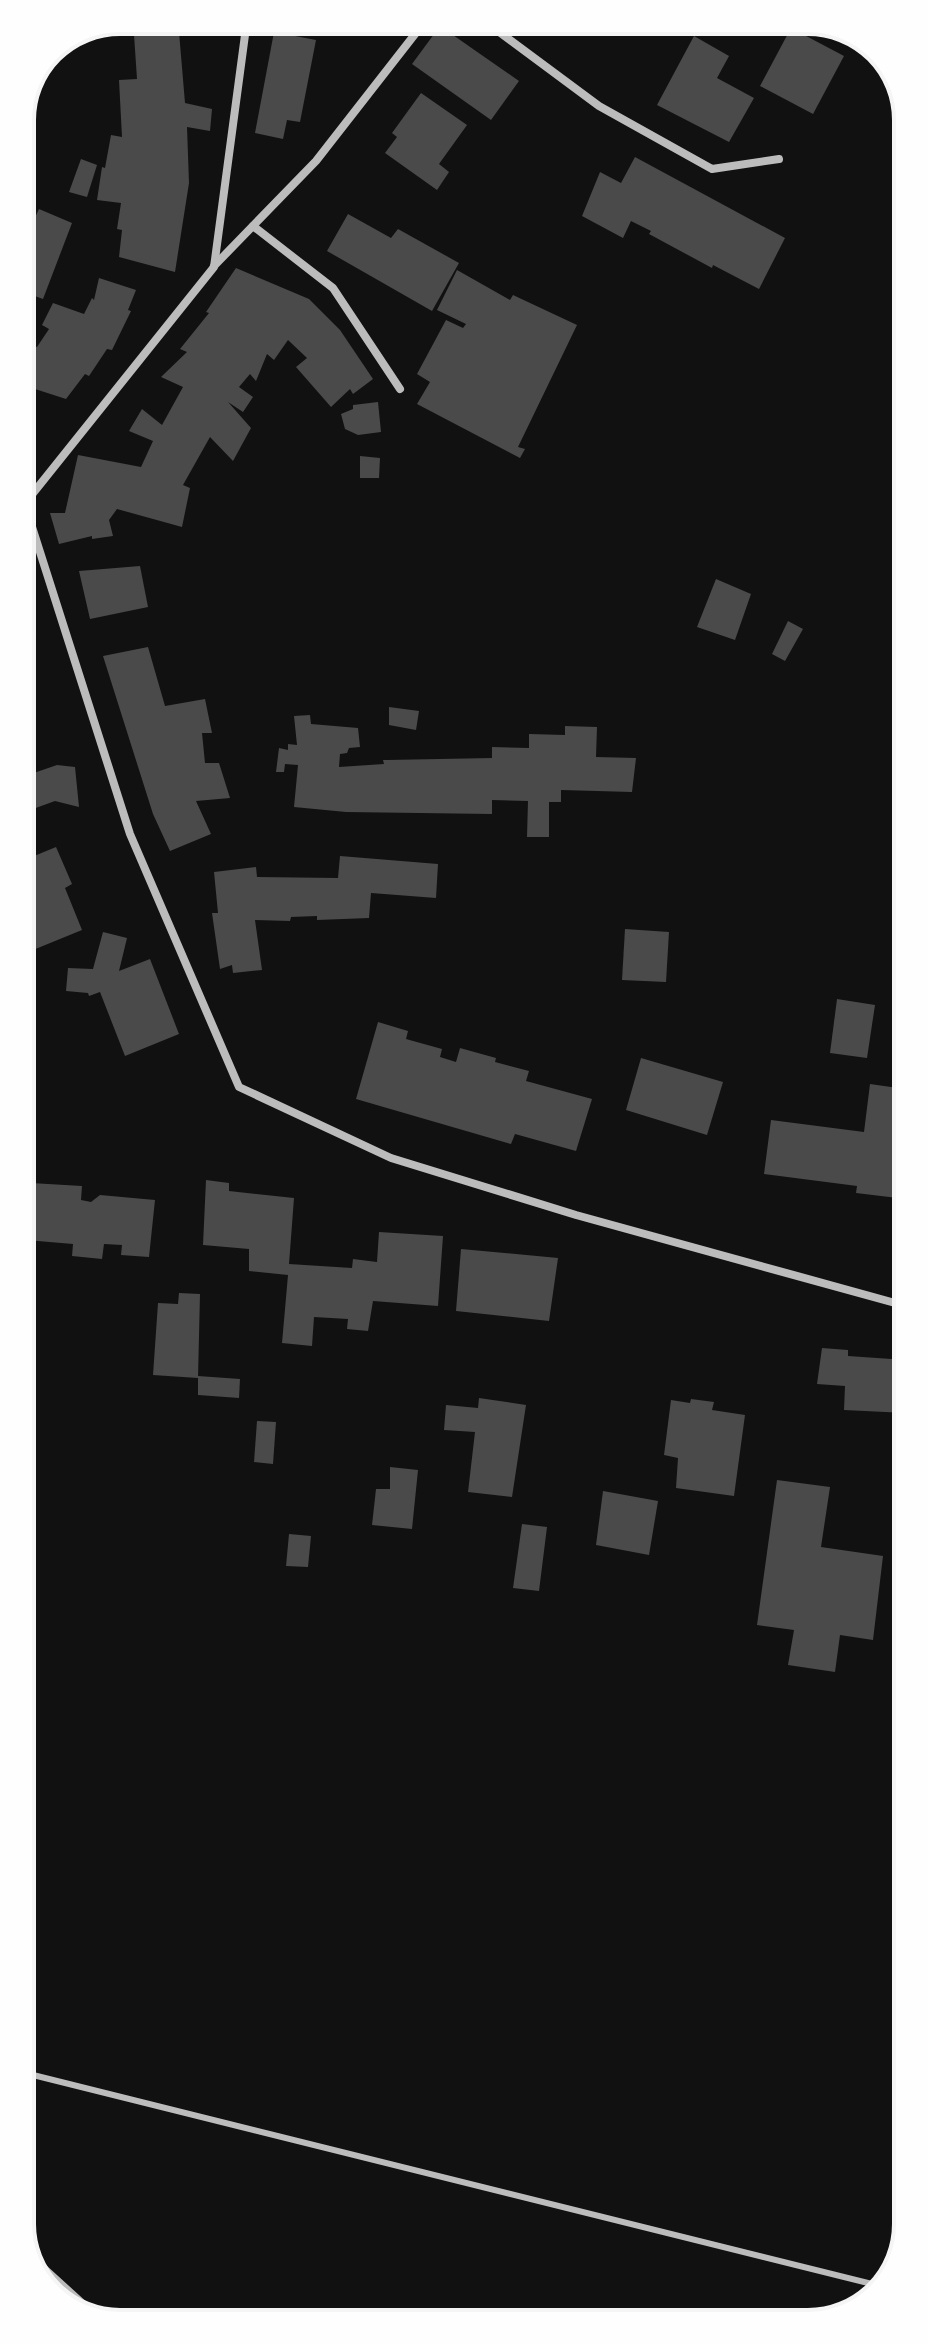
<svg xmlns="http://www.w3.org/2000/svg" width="928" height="2344" viewBox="0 0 928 2344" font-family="Spectral,serif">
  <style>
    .building { fill: #4a4a4a }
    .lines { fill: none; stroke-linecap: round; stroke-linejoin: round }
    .service { stroke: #bcbcbc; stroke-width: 6 }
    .minor { stroke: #bcbcbc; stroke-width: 8 }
    .rim { fill: none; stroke: #f5f5f5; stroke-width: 4 }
  </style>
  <rect width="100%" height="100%" fill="#111"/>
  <!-- building -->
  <g class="building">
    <path d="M133,20H178L185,103L212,109L210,131L187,127L189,183L175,272L119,257L122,230L117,229L121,203L97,200L102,167L105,168L111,135L122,137L119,80L137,79Z"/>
    <path d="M440,26L519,81L491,120L412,64Z"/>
    <path d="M791,28L844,56L813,114L760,86Z"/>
    <path d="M274,32L316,40L300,122L287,120L283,139L255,133Z"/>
    <path d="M694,36L729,56L717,78L754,98L729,142L657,105Z"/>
    <path d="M421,93L467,125L439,164L449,172L437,190L385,153L397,137L392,133Z"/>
    <path d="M635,157L785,238L759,289L713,265L712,268L649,234L651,231L631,221L623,238L582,216L600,172L621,183Z"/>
    <path d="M81,159L97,165L87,197L69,192Z"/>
    <path d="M39,209L72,223L43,299L21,291L20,222L31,226Z"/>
    <path d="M348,214L391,238L398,229L459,263L432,311L327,251Z"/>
    <path d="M236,268L309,299L340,330L373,379L353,394L350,389L331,407L296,367L307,358L288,340L274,360L267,354L256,381L250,374L239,387L253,397L243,412L228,402L251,428L233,461L210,437L183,485L190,488L182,527L117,509L109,520L113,536L92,539V536L59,544L50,513H65L78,455L141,467L153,441L129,431L142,409L162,425L183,387L161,377L187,352L180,349L209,313L206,312Z"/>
    <path d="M457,270L510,300L513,295L577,325L518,447L525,449L520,458L417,404L430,382L417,374L446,320L463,328L466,324L437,310Z"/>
    <path d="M99,278L136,290L128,310L131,311L112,350L107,349L89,376L85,374L66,399L35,389L31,401L27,399L21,408V347L23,343L37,347L49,329L42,325L53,303L84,314L92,298L94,300Z"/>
    <path d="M378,402L381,432L358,435L345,429L341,414L353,409V405Z"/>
    <path d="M360,456L380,458L379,478H360Z"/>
    <path d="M140,566L148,607L90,619L79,571Z"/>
    <path d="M716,579L751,594L735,640L697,627Z"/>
    <path d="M788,621L803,629L785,661L772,654Z"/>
    <path d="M148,647L165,706L205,699L212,733H202L205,763H219L230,798L196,801L211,834L170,851L153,814L103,656Z"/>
    <path d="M389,707L419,711L416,730L389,725Z"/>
    <path d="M310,715L311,724L358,728L360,747L349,748L347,753L340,754L339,767L384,764L383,760H387L492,758V747L529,748V734L565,735V726L597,727L596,757L636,758L632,792L561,790V802H549V837H527L528,801L492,800V814L346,812L294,807L298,765L285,764L284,772H276L279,748L288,750V744L297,745L294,716Z"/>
    <path d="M57,765L75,767L79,807L55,801L22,813V777Z"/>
    <path d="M56,847L72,884L65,888L82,930L33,950L22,923V861Z"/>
    <path d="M340,856L438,864L436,898L371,893L369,918L317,920V916L291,917L290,921L255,920L262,970L233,973L232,965L220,969L212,913H218L214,872L256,867L257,877L338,878Z"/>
    <path d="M625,929L669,932L666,982L622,980Z"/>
    <path d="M103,932L127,938L119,971L150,959L179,1034L125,1056L100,992L89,996L88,993L66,991L68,968L93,969Z"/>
    <path d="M837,999L875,1005L867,1058L830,1053Z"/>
    <path d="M378,1022L408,1031L406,1039L442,1049L440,1057L456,1062L460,1048L496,1058L495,1062L529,1071L526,1081L592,1099L576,1151L515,1134L511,1144L356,1099Z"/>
    <path d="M641,1058L723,1082L707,1135L626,1110Z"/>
    <path d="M870,1084L905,1089L906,1199L856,1193L857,1186L764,1174L771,1120L864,1132Z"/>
    <path d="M206,1180L229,1183V1191L294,1198L289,1264L352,1268L353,1259L377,1262L379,1232L443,1236L438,1306L373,1301L368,1331L347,1329L348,1319L314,1317L312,1346L282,1343L288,1275L249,1271V1249L203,1245Z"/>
    <path d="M31,1183L82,1186L81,1200L91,1202L100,1195L155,1200L149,1257L121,1255L122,1245L104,1244L102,1259L72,1256L73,1244L26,1240Z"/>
    <path d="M461,1249L558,1258L549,1321L456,1311Z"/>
    <path d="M179,1293L200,1294L198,1378L153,1375L158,1303L178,1304Z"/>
    <path d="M822,1348L848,1350V1356L906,1360V1413L844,1410L845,1386L817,1384Z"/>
    <path d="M198,1376L240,1379L239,1398L198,1395Z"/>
    <path d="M479,1398L526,1405L512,1497L468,1492L475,1432L444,1430L446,1405L478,1408Z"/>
    <path d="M691,1399L714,1402L712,1410L745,1415L734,1496L676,1488L678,1458L664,1455L671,1400L690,1403Z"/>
    <path d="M257,1421L276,1422L273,1464L254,1462Z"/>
    <path d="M390,1467L418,1470L412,1529L372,1525L376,1489H390Z"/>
    <path d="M777,1480L830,1487L821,1547L883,1556L873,1640L840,1635L835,1672L788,1665L794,1630L757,1625Z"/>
    <path d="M603,1491L658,1501L649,1555L596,1545Z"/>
    <path d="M522,1524L547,1527L539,1591L513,1588Z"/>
    <path d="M289,1534L311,1536L308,1567L286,1566Z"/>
    <path d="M904,1718H907V1789L900,1788Z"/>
  </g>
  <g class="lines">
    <!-- service -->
    <g class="service">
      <path d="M25,2073L884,2287"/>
      <path d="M25,2250L102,2320"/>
    </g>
    <!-- minor -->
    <g class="minor">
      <path d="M483,20L599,106L712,169L779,159"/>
      <path d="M253,226L333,288L400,389"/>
      <path d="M214,266L316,161L426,20"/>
      <path d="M25,505L130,834L239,1087L391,1158L576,1215L906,1306"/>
      <path d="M22,507L214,267L247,20"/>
    </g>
  </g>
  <!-- crop -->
  <path d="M0 0H928V2344H0ZM120 34H808A86 86 0 0 1 894 120V2224A86 86 0 0 1 808 2310H120A86 86 0 0 1 34 2224V120A86 86 0 0 1 120 34Z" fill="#fefefe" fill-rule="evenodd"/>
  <path class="rim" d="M120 34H808A86 86 0 0 1 894 120V2224A86 86 0 0 1 808 2310H120A86 86 0 0 1 34 2224V120A86 86 0 0 1 120 34Z"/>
</svg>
